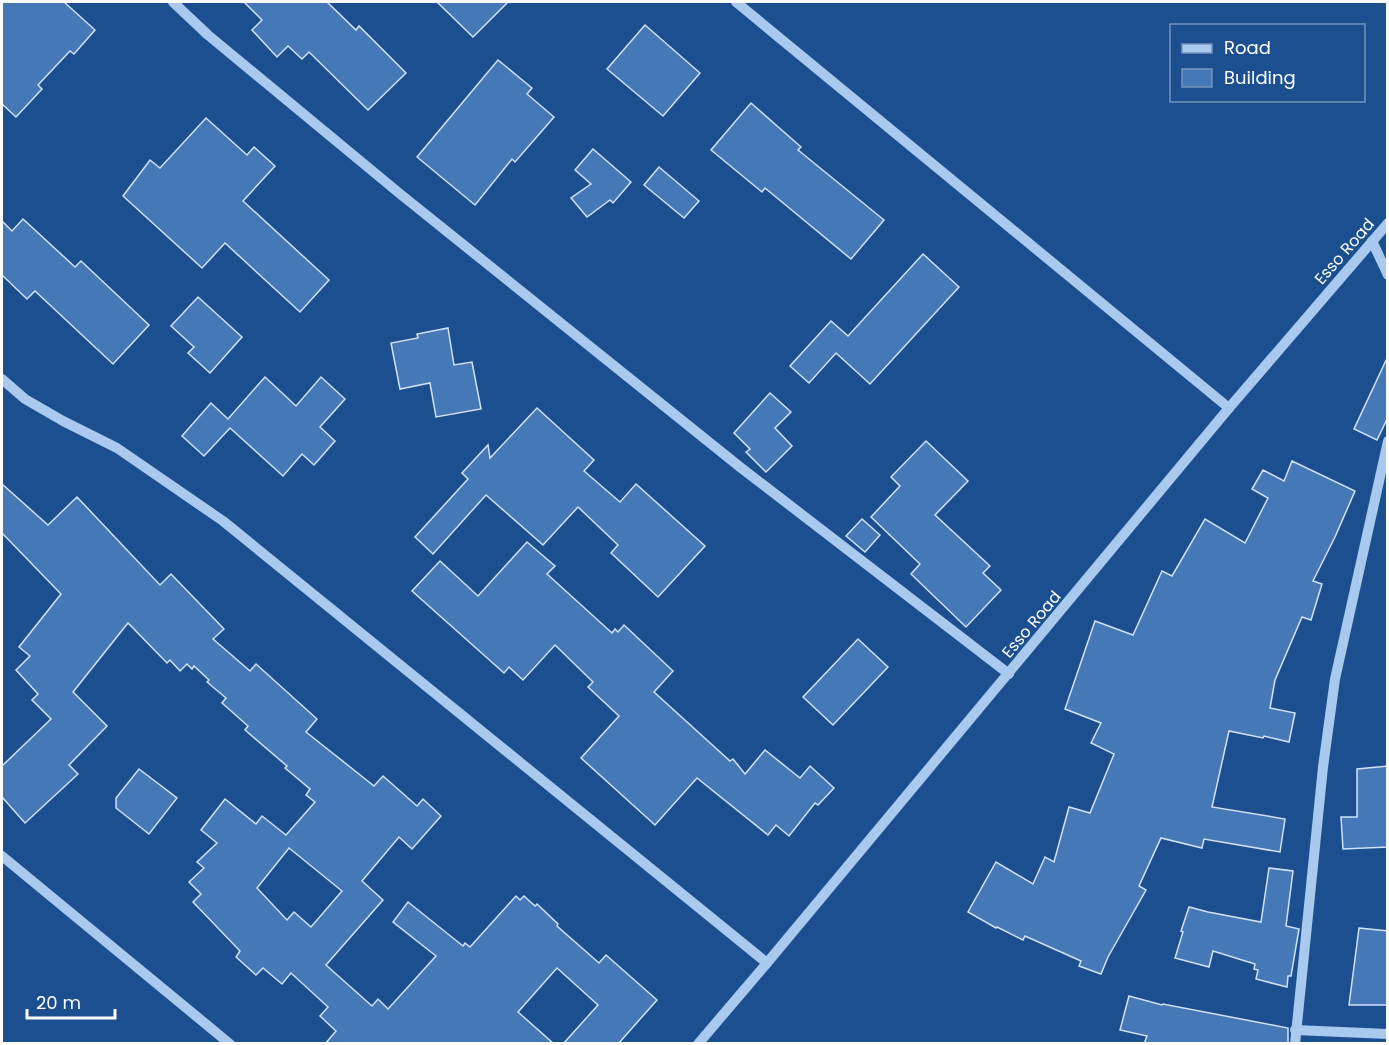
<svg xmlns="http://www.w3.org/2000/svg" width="1389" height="1045" viewBox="0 0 1389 1045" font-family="Poppins,sans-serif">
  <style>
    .building { fill: #4478b7; stroke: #cfe3fa; stroke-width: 1.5; fill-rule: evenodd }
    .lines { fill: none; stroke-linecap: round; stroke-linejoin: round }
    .minor { stroke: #a9c9ee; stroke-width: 10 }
    .labels { text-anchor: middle; stroke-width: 4.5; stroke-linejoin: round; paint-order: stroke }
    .street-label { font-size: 16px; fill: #fff; stroke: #1b4f8f }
  </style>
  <rect width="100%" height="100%" fill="#1b4f8f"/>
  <!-- building -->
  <g class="building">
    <path d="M2,2H64L95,30L74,54L70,51L38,85L42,89L16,117L2,104Z"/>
    <path d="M244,2H327L356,30L359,26L406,73L368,110L309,52L302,59L288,46L277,57L252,30L262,20Z"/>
    <path d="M437,2H508L473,37Z"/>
    <path d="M645,25L700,73L663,116L607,69Z"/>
    <path d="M498,60L532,88L527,94L554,117L515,162L512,159L475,205L417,157Z"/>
    <path d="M751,103L801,147L798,150L884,220L851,259L765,188L762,192L711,150Z"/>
    <path d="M206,118L247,155L254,147L275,166L243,201L329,280L300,312L225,243L202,268L123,196L150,160L160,168Z"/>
    <path d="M593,149L631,182L613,203L610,200L587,217L571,198L591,184L575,170Z"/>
    <path d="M659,167L699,201L684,218L644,185Z"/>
    <path d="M23,219L75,267L81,261L149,325L113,364L35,291L27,299L2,275V221L12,231Z"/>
    <path d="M923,254L959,287L870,384L836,353L809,383L790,366L831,321L848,336Z"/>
    <path d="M198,297L242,337L210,373L188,353L194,347L171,326Z"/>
    <path d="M448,328L454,365L472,362L481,409L436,417L430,383L400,389L391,343L418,338L417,334Z"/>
    <path d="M1388,356V417L1377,440L1354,429Z"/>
    <path d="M265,377L296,406L321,377L345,399L320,427L335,441L314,465L302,454L283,476L230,428L204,456L182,436L211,403L228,419Z"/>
    <path d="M770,393L791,412L775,428L792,446L766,472L746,452L750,449L734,433Z"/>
    <path d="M537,408L594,460L584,471L620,502L636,484L705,546L658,597L611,553L618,545L578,507L543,545L486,495L433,554L415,537L468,479L462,473L488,445L490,458Z"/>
    <path d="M926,441L968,481L935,515L990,566L983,573L1001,590L966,627L911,574L920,564L871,517L900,486L891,477Z"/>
    <path d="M1292,461L1355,491L1335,537L1313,581L1322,584L1311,620L1302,617L1275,680L1270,708L1295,713L1289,742L1264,736L1263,738L1229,731L1212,807L1285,819L1280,852L1204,839L1202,848L1161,838L1139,886L1146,890L1108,957L1101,974L1079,966L1081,961L1025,936L1023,940L997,927L996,928L968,912L996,862L1033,884L1045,857L1054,862L1069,807L1090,813L1114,754L1091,743L1101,723L1065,709L1095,621L1133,635L1162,571L1172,576L1205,519L1245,543L1268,498L1252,489L1263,470L1284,481Z"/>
    <path d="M2,484L48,525L77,497L160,585L171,574L224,629L213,639L250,671L256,664L317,719L306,732L374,786L383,776L417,806L423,799L441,816L412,849L399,837L362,881L383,900L326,965L372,1006L378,999L388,1009L436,956L393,922L408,902L463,946L465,943L470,947L516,896L520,900L524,896L535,906L537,904L558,924L557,926L599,963L606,955L657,1000L618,1044H563L598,1005L557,968L518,1012L554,1044H325L336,1031L320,1016L328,1007L291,973L282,984L263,968L256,975L236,957L240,951L193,902L201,894L189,882L204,868L197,862L217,843L201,830L225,799L256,824L262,816L286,835L315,802L306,795L310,789L285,768L287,766L245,730L248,726L222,703L226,698L207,682L209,680L194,666L192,669L187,664L180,671L170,660L167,663L128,623L73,692L107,726L69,765L78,774L25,823L2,797V766L51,719L32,700L38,694L16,670L30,656L19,647L61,594L2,533ZM289,848L342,891L311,927L294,912L287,920L257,888Z"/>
    <path d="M862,519L880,535L865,552L846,536Z"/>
    <path d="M527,542L555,566L547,574L612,633L615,629L618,632L624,625L673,671L654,692L730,761L733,759L745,774L765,750L800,778L810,766L834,788L818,805L815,803L789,836L776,825L768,835L697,778L655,825L581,758L619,716L588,687L593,682L555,645L523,680L509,667L504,673L412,591L440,561L478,596Z"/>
    <path d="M858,639L888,667L833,725L803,697Z"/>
    <path d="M1388,766V847L1343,849L1341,817H1357V769Z"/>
    <path d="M139,769L177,798L149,834L116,808V798Z"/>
    <path d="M1269,868L1293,871L1286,926L1299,929L1291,976H1288L1287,987L1256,979L1258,970L1254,969L1255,964L1213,951L1209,967L1175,958L1183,932L1181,931L1189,907L1208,912L1261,922Z"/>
    <path d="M1359,928L1388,931V1005H1349Z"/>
    <path d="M1129,996L1162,1005L1163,1004L1288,1028V1044H1144L1147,1036L1120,1030Z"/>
  </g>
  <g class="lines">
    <!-- minor -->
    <g class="minor">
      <path d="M173,2L208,35L399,193L740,467L1009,674"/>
      <path d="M736,2L1229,408"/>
      <path d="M1372,241L1388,275"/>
      <path d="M2,379L25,399L63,421L117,448L223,521L767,963"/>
      <path d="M2,856L230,1044"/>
      <path d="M1295,1030L1388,1034"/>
      <path d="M698,1044L767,963L1229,408L1388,223"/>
      <path d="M1295,1044L1323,767L1335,679L1388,441"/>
    </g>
  </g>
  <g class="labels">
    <!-- street labels -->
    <g class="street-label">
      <text transform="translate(1344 251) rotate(-49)" y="6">Esso Road</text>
      <text transform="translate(1031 624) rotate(-50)" y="6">Esso Road</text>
    </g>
  </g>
  <!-- border -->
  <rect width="1389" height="1045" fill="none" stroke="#ffffff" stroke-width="6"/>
  <!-- legend -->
  <rect x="1170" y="24" width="195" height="78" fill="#1b4f8f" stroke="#7695bc" stroke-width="1.5"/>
  <rect x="1182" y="44" width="30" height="9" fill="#a9c9ee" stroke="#7695bc" stroke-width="1.5"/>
  <text x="1224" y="54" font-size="18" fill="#ffffff">Road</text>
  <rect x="1182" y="69" width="30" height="18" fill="#4478b7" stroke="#7695bc" stroke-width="1.5"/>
  <text x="1224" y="84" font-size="18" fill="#ffffff">Building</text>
  <!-- scale -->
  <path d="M27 1009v9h88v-9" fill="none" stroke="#ffffff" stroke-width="3"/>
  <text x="36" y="1009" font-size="18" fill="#ffffff" stroke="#1b4f8f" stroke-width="4.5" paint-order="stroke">20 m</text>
</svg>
